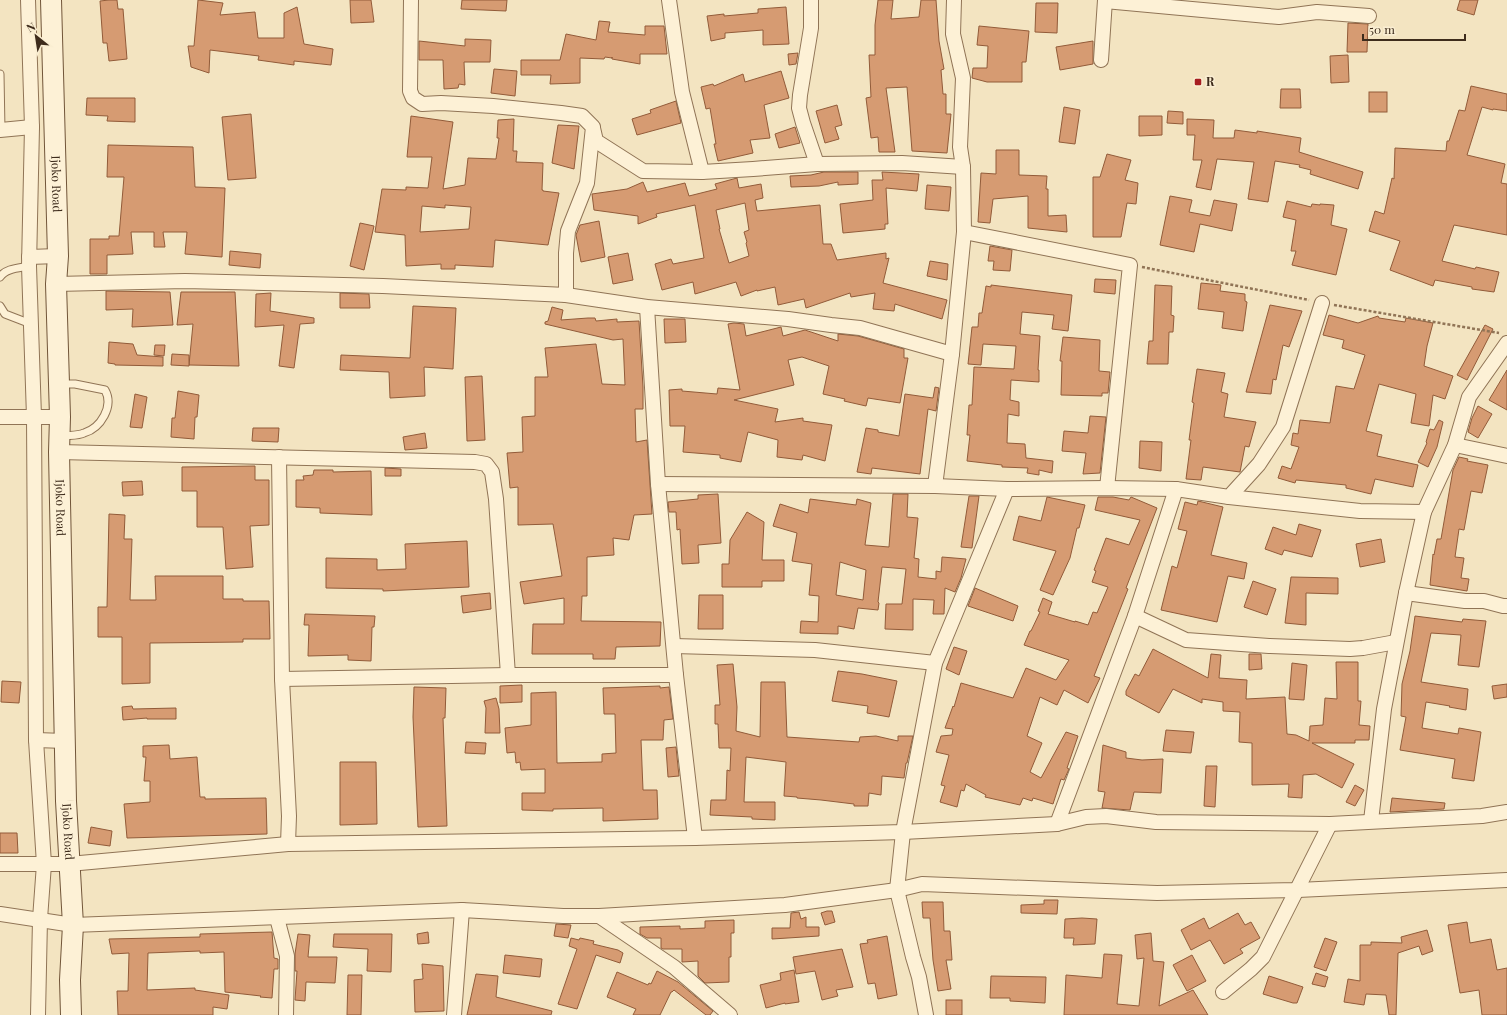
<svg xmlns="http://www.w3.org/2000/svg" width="1507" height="1015" viewBox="0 0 1507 1015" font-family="'Playfair Display',serif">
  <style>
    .building { fill: #d69b72; stroke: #925b39; fill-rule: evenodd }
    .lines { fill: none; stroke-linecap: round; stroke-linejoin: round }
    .service-casing { stroke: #907456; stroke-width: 9 }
    .minor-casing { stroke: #907456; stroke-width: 16 }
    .secondary-casing { stroke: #715539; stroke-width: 22 }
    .path { stroke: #907456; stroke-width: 2.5; stroke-dasharray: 3 2; stroke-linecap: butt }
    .service { stroke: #fdf1d6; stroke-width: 7 }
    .minor { stroke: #fdf1d6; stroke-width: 14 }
    .secondary { stroke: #fdf1d6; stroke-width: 20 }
    .poi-dot { fill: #a71e21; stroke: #faeed2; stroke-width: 1.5 }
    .labels { text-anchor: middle; stroke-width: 3; stroke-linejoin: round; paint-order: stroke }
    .poi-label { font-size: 12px; font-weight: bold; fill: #3e2c1c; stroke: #faeed2; text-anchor: start }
    .street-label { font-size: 12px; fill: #3e2c1c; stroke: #faeed2 }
  </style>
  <rect width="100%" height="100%" fill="#f3e4c1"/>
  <!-- building -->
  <g class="building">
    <path d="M109,0H117L118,9H123L127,59L109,61L107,43H103L100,1Z"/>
    <path d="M198,0L223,3L220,15L255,12L258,38H284V13L297,7L304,44L333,49L331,65L294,61V65L258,60L259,56L210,50L209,73L191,67L188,46H194Z"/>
    <path d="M350,0H371L374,22L351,23Z"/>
    <path d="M462,0H507L506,11L461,9Z"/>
    <path d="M878,0H893L891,19L919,17L921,0H936L939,41L944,69L941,70L943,94H946V114H951L947,153L912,151L907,87L886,88L895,152H879L878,137L871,138L866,98L871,97L869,55H875V25Z"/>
    <path d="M1460,0H1478L1474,15L1457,10Z"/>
    <path d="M1036,3H1058L1057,33L1035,32Z"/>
    <path d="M786,7L789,44L763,45V30L725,33V38L711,41L707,16L724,14V16L758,13V9Z"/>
    <path d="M599,21L610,22L608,32L645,35V26H664L667,54H640V64L612,59V57V58L605,57L604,59L580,58V83L550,84L551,75H521V60H560L566,34L596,40Z"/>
    <path d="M1348,23L1368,24L1367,52H1347Z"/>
    <path d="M979,26L1029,31L1026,62H1022V82H987L972,78L973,68H987L988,46L977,45Z"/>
    <path d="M465,39L491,40L490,62H464L465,85L459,84L458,88L444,89L443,60H419V41L465,46Z"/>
    <path d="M1093,41V64L1060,70L1056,47Z"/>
    <path d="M798,53L796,64L789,65L788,54Z"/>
    <path d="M1348,55L1349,82L1331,83L1330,56Z"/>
    <path d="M494,69L517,71L515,96L491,93Z"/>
    <path d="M781,71L789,98L764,105L770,138L750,140L753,153L718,161L714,144H716L710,108L706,109L701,87L713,84L714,86L743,74L745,82Z"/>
    <path d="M1471,86L1507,94V111L1493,109V110L1482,107L1467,155L1505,164L1501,183L1507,184V235L1454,225L1442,261L1475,269L1476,267L1499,272L1494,292L1472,289V287L1435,280L1433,286L1390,270L1400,241L1369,231L1375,211L1384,214L1392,178L1394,179L1395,148L1446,151L1447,141H1449L1459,110L1465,111Z"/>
    <path d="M1281,89H1300L1301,108H1280Z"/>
    <rect x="1369" y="92" width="18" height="20"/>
    <path d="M87,98H135V122L107,121L108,116L86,115Z"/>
    <path d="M676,101L681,123L637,135L632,119L651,113L650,110Z"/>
    <path d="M837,105L842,125L835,127L839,139L825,143L816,111Z"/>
    <path d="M1064,107L1080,110L1075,144L1059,142Z"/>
    <path d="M1168,111L1183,112V124L1167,123Z"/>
    <path d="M251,114L256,178L228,180L222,117Z"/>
    <path d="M411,116L453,122L443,189L465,185L468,158L496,159L499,138H497L498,120L514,119L513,151H517L516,162L543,163L542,190H543V191L559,193L548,245L495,240L493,267L455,265V269H441V264L406,266L405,235L375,232L382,189L406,190V187L428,188L432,157H407ZM445,205L471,207L469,229L420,232L422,206L445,208Z"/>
    <path d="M1139,116H1162V135L1139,136Z"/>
    <path d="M1187,119L1214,120L1213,138H1234L1235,130L1257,133V131L1301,138L1299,152L1363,172L1358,189L1310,174L1311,170L1299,167L1300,165L1275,161L1268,202L1248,199L1254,162L1217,159L1211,190L1196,187L1202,160H1193L1195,135H1187Z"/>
    <path d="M558,125L579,126L574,169L552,163Z"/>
    <path d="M795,127L800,143L779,148L775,134Z"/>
    <path d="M108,145L193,147L195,187L225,188L222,257L185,254L187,232H163L165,247H154V232H131L133,254L107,255V274H90V239H109V236H119L124,177H107Z"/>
    <path d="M996,150H1019V175L1047,176L1046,189H1048V216L1066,215L1067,232L1028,228V196L993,199L990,223L978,222L981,173L996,174Z"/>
    <path d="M1107,154L1131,160L1125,180L1138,183L1136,204L1127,203L1121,237H1093V177H1100Z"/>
    <path d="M824,172H858V184L838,185V182L819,186L791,187L790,176L811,175Z"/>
    <path d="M882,172L919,174L917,191L886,188L888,224H885V229L843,233L840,204L873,200L872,180H883Z"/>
    <path d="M737,178L739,188L761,184L763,198L755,200L757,211L820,205L823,244H831L837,260L886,253V259L889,258L883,283L947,300L942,319L895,304L894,311L873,309L875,293L851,297L850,293L806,308L804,299L778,305L775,287L757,291V290L741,296L736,282L695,294L693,282L662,290L655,264L671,259L673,264L704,258L695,205L656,214L657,217L638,224V216L594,210L592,194L627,189L643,182L647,192L685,183L689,196L717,189L715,184ZM745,203L749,230L744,232L747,242L746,243L749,256L729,263L719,229H720L716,210Z"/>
    <path d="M927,185L951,187L949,211L925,209Z"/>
    <path d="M1170,196L1192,200L1189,212L1210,216L1214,200L1237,204L1232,231L1200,224L1194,252L1160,245Z"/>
    <path d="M1287,201L1311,207L1312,204L1320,205V204L1334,205L1331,225L1347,229L1336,275L1292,265L1296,251H1291L1296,220L1283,217Z"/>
    <path d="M599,221L605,257L581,262L576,235L580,225Z"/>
    <path d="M360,223L374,226L364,270L350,266Z"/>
    <path d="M990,246L1012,250L1010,271L993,270L994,261H988Z"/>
    <path d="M230,251L261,254L260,268L229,265Z"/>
    <path d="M628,253L633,280L613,284L608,257Z"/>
    <path d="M930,261L948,264L947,280L927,276Z"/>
    <path d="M1095,279L1116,280L1115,294L1094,292Z"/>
    <path d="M1201,283L1221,285L1220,291L1245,294V301L1247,302L1243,331L1222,328L1224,312L1198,309Z"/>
    <path d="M991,285L1072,295L1068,331L1052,329L1054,315L1022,312L1020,334L1040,336L1038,370H1039V382L1011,380L1010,400L1019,402V416L1008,414L1007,443L1025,444L1026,458L1053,461L1052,473L1039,470V475L1027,473L1028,468L1002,467V465L967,461L970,435H967L969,405H972L974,367L1014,369L1016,346L983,344L981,365L968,364L972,327H978L979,313H982L986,286L991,287Z"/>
    <path d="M1155,285L1172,286L1171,315L1174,316L1173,332H1169L1168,364H1147L1149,341H1153Z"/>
    <path d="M106,291L170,292L173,325L132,327L133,309L106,310Z"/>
    <path d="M181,292H235L239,366L189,365L193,324L177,325Z"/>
    <path d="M271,293L270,311L314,318V323L300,324L294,368L279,366L284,325L255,327L256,294Z"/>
    <path d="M340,293L369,294L370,308H340Z"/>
    <path d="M1270,305L1302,311L1289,347L1283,345L1276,380L1273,379L1271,394L1246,392Z"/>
    <path d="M413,306L456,308L453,369L424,367L425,396L390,398L389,372L340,370L341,355L410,358Z"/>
    <path d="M552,307L563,310L561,320L588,318H595L596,321L617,319V322L639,321L643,387V409H635L636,442L647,440L652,514L634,515L629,540L613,538L614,555L587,557V596H582L581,621L661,622L660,646L616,647L615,659H593V654H532L533,624H564V598L524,604L520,582L562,576L553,524L518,525V487L510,488L507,453L523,452L522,417L535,416V377H548L545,348L596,344L602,384L625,385L623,339L613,340L545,324V322L548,321Z"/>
    <path d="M1329,315L1358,323L1378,316L1379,318L1405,322L1406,318L1433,323L1427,346L1424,366L1453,376L1445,399L1433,395L1429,426L1411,423L1416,394L1379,384L1366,431L1382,435L1377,456L1418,465L1413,487L1375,479L1371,494L1346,488V485L1296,480L1295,483L1278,478L1282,466L1291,469L1299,447L1291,445L1293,433L1298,434L1300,420L1330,423L1336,386L1354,389L1365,355L1342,348L1344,340L1323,335Z"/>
    <path d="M664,319H685L686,342L665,343Z"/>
    <path d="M734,323L744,324L746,336L781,327L783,336L805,330L838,341V334L858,336L904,349V358H908L900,403L868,398L866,406L844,401L845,399L823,394L829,366L802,357L788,360L794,385L734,400L778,409L775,422L803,418V421L832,425L825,461L803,455L802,460L777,457L778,440L748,432L741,462L720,458V455L683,452L685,426H670L669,390L682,389V391L717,394L718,388L740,390L728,324Z"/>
    <path d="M1485,325L1493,329L1467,380L1457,375Z"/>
    <path d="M1063,337L1100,340L1099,371L1110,372L1108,393H1102V396L1061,395L1062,361H1060Z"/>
    <path d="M109,342L133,344L137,355L163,357V366L115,365V364L108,363Z"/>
    <path d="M155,345H165L164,356L154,355Z"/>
    <path d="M172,354L189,355V366L171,365Z"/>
    <path d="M1197,369L1225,373L1221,392L1228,394L1224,417L1256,422L1249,447L1245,446L1240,472L1203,467L1201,480L1186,479L1191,440H1189L1194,403L1192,402Z"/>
    <path d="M1507,370V410L1489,400Z"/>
    <path d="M482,376L485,440L467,441L465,377Z"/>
    <path d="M935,387L939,388L936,411L928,409L920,474L872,468L871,474L857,472L866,428L878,430V432L899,436L905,394L933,398Z"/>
    <path d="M178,391L199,395L197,417H195L194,439L171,437L172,418H175Z"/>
    <path d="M135,394L147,397L142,428L130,427Z"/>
    <path d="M1478,406L1492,414L1478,438L1468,432L1472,418Z"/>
    <path d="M1090,416L1106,417L1100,473L1083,474L1086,453L1062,451L1064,431L1088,433Z"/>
    <path d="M1439,420L1443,422L1437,447L1428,467L1418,462L1427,443L1426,442L1430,429L1434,430Z"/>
    <path d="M253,428H279L278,442L252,441Z"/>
    <path d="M425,433L427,448L405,450L403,437Z"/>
    <path d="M1140,441L1162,442L1161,471L1139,468Z"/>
    <path d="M1459,457L1468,459L1467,461L1488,465L1482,493L1471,491L1464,530L1459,529L1455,557L1464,558L1461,578L1469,579L1467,591L1430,585L1433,554L1434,555L1437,539H1441L1453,470Z"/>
    <path d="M255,466V480H269V525L250,526L253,567L226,569L223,527H197V491H182V467Z"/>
    <path d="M385,468L401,469V476H385Z"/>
    <path d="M314,470H333V472L371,471L372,515L320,513V508L296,507V480H304L303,476L313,475Z"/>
    <path d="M142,481L143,495L123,496L122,482Z"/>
    <path d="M718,494L721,543L698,545L699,563L682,564L680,529L677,530L676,512H669L668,502L698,499V495Z"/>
    <path d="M893,494H908L907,517L918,518L914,558L919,559L918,577L936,579V571L941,572L942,557L966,559L961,578L955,592L945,588L944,614H933L934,600L913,599V630L885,629L886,604H902L906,569L882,567L878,602L879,603L878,610L858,608L854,629L838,626V634L800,633L801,621L818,622L819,596L809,595L812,564L792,561L797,533L773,526L780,504L808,513L810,499L856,505L857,499L871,503L865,545L889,547ZM840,562L866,570L863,600L836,595Z"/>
    <path d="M969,496H979L972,548L961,547Z"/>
    <path d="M1047,497L1085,505L1079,528H1077L1070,558L1053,595L1040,590L1056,551L1013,540L1019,516L1041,521Z"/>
    <path d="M1098,497H1113L1129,500L1131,497L1157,508L1126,588L1128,589L1094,676L1100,678L1088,703L1064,690L1057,705L1040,697L1027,736L1042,743L1030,772L1041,778L1066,732L1078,736L1067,768L1069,769L1064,780L1061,779L1053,804L1033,798L1032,801L1023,798L1020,805L985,797L986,795L966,784L964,791L961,790L957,807L940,802L945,786L941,785L949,755L936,752L941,736L952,735L953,729L945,728L953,706L954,707L961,683L1013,698L1026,668L1056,680L1069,660L1024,645L1030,631H1031L1040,612L1038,611L1043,598L1052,602L1048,614L1075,622V621L1088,625L1093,612L1097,613L1108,587L1092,582L1096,571L1094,570L1106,538L1129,545L1140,520L1095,510Z"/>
    <path d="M1198,501L1223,507L1211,555L1247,563L1244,579L1228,576L1217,622L1161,610L1172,566L1177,568L1187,531L1178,529L1185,502L1197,505Z"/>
    <path d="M747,512L764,522L762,560H784V581H762V587H722V564H729L730,540Z"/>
    <path d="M109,514L125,515L124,539H132L130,600H156L155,576H223V599H243V601H269L270,639H243V642L150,643V683L122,684V637H98V607H107Z"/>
    <path d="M1299,524L1321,530L1312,557L1284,550L1282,555L1265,549L1273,527L1296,535Z"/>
    <path d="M1381,539L1385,562L1360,567L1356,544Z"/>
    <path d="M467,541L469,587L383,591V589L326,588V558L377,559V570L406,569L405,544Z"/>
    <path d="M1291,577L1338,578V594L1306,593V625L1285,623Z"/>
    <path d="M1253,581L1276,589L1267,615L1244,607Z"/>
    <path d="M975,588L1018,606L1013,621L968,606Z"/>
    <path d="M490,593L491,609L463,613L461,596Z"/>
    <path d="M699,595H723V629H698Z"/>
    <path d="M305,614L375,616L374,627H372L371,661L348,660V655L308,656L309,625H304Z"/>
    <path d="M1415,616L1462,622L1463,619L1486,621L1479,667L1458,665L1461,635L1431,633L1421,682L1468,689L1466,710L1449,707L1450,706L1426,702L1422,728L1458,734L1459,728L1481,732L1474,781L1452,778L1455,759L1400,750L1406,717L1401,716L1402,684L1410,651Z"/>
    <path d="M954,647L967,651L959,675L946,669Z"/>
    <path d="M1153,649L1208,678L1211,654L1221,655L1219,678L1247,680L1246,699L1285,697L1287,734L1296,735L1309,741L1310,726L1323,725L1325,698L1337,699L1336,662H1358V701H1361L1359,725L1370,726L1369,740H1355V743H1312L1354,764L1342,788L1316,774L1303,775L1302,798L1288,797L1289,784L1252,785V743L1239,742L1240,712L1223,711V702L1202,699V703L1173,689L1159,713L1126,695V691L1135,674L1139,676Z"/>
    <path d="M1249,654H1261L1262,669L1249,670Z"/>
    <path d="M1292,663L1307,665L1304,700L1289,699Z"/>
    <path d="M733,664L737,707L736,731L760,737L761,682H785L787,737L859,742L860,737L876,736L898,741V736H913L907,763H906L904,778L882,776L881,795L869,793L868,806H854V804L821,800L797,798V797L784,796L786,762L746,757L744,802H775V820L752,819V817L710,815L711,800H726L727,770L730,771L731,748H719L718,724H715V705H720L717,665Z"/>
    <path d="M838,671L862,674L897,681L889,717L867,713L868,706L832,701Z"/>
    <path d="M2,681L21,682L19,703L1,702Z"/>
    <path d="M1507,684V697L1494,699L1492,686Z"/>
    <path d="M522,685V702L500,703V686Z"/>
    <path d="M660,686V688L669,687L673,719L664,720L663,740H641L643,790H657L658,819L603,821V808L553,809V811L522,810V793H545V769L521,770L520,762L516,763L515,752L507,753L505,728L531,725V693L556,692L557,763L602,762V754L616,753L615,714H604L603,688Z"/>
    <path d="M414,687L446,688L445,718H443L447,826L418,827L413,717Z"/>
    <path d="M496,698L499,709L500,733H485L486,708L484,701Z"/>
    <path d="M132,706L133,709L176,708V719H147V718L123,720L122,707Z"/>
    <path d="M1166,730L1194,732L1191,753L1163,751Z"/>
    <path d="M466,742L486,743L485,754L465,753Z"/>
    <path d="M169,745L170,759L197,757L200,797H205V799L266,798L267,834L127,838L124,804L150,802V781H144L146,757H143V746Z"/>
    <path d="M1103,745L1126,752V758L1142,760L1163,759L1161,793L1134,792L1130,810L1102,808L1105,792L1098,791Z"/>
    <path d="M676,747L679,776L668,777L666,748Z"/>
    <path d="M340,762H376L377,824L340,825Z"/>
    <path d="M1206,766H1217L1215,807L1204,806Z"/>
    <path d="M1355,785L1364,790L1355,806L1346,802Z"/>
    <path d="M1392,798L1445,803L1444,809L1390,812Z"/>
    <path d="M91,827L112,831L110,846L88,843Z"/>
    <path d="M0,833H17L18,853H0Z"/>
    <path d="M1044,900H1058L1057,914L1021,913V905L1044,904Z"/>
    <path d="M922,902H943L944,931H950L952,960H946L951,989L938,991L933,960L930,918H923Z"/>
    <path d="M827,911H832L835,922L825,925L821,913Z"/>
    <path d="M799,912L801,919L806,917V927H819V936L772,939V928H790L791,913Z"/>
    <path d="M1238,913L1245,925L1251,922L1260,938L1240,949L1243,953L1224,964L1210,940L1191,950L1181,930L1204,918L1209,929Z"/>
    <path d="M1082,918L1097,919L1095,944L1073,945L1074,938H1064L1065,919Z"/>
    <path d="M734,920V933H731V957H729V982L705,983L698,976V961L682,962V949H663L661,948V938H647L640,934V927L680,926V929L705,928V921Z"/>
    <path d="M1467,922L1470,943L1491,939L1497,970L1507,968V1015H1482L1479,990L1460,993L1448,925Z"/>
    <path d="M556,924L571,925L568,938L554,936Z"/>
    <path d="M1427,930L1433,951L1422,955L1419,946L1398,953L1396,1015H1389L1386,995L1366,994L1364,1005L1344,1002L1348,979L1360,981V945H1371V942L1402,943L1401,937Z"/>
    <path d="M272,932L274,958L278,959V969H274L272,998L260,997L261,996L225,992L224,952L200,953V951L148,953L147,990L195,988V990L229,995L227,1009L213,1007V1015H118L117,991H128L129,953L112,954L109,939L200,937V934Z"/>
    <path d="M428,932L429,943L418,944L417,934Z"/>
    <path d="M1151,933L1153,961L1164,962L1159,1006L1193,990L1208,1015H1064L1066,975L1102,978L1104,954L1122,955L1117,1004L1139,1006L1144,958L1137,959L1135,935Z"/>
    <path d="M298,934L310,935L308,957H337L335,983L306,982L305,1001L295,1000L297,971H295V954Z"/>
    <path d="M334,934H392L391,972L367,971L368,949L333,947Z"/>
    <path d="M887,936L897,995L878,999L875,983L868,984L860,944L868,943L867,940Z"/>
    <path d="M571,938L579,940L580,938L594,941L593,944L618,950L623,953L620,963L596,955L577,1009L558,1004L577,949L569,946Z"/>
    <path d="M1325,938L1337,942L1326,971L1314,967Z"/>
    <path d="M842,949L853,987L836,990L838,996L822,1000L815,971L796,974L793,957Z"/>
    <path d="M505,955L542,959L540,977L503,973Z"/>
    <path d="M1192,955L1206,981L1187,991L1173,965Z"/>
    <path d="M422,964L443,966L444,1011L415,1012L414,980L423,979Z"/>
    <path d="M794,970L799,1002L785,1004V1003L766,1008L760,985L781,980L780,973Z"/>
    <path d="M657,971L678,982L713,1011L710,1015H706L674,990L672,992H671L660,1015H633L636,1009L607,997L617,972L648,985L649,983L651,984Z"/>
    <path d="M1316,973L1328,977L1325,987L1312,984Z"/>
    <path d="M476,974L498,976L496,997L552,1011L551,1015H467Z"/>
    <path d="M348,975H362L361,1015H347Z"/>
    <path d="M991,976L1046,977L1045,1003L1010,1001V998H990Z"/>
    <path d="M1269,976L1303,987L1297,1003H1293L1263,994Z"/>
    <rect x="946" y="1000" width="16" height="15"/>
  </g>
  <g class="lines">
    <!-- service casing -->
    <g class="service-casing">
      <g id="service">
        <path d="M0,74L1,130"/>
        <path d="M0,277C6,268 20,268 29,266"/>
        <path d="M0,306L5,314L31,324"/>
        <path d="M60,384H75L105,390C114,406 101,428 84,433C78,436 69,435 62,436"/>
      </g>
    </g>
    <!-- minor casing -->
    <g class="minor-casing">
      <g id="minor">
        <path d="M28,0L32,127L29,266L34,417L36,740L44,864L40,919L38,1015"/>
        <path d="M411,0L410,91L413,98L422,104L441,103L493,106L561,113L582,116L593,127L587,183L568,231L566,253V295"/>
        <path d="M669,0L682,92L702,172"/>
        <path d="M811,0V28L800,95L799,108L803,123L817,164"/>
        <path d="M1105,1L1279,17L1317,12L1369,16"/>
        <path d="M1101,60L1105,0"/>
        <path d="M593,128L596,141L643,171L702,172L753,169L817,164L902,163L963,167"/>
        <path d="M0,130L32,127"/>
        <path d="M964,232L1130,265L1107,488"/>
        <path d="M29,257L58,256"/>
        <path d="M56,284L185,281L383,286L566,295L647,307L788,319L831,325L860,328L952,354"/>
        <path d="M647,307L658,484L676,675L695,838"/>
        <path d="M0,417H60"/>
        <path d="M1455,445L1507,456"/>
        <path d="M59,452L475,462L486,464L492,472L496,499L508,675"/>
        <path d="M279,457L282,679L289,816L288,844"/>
        <path d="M658,484L935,486L1007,489L1107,488L1176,489L1229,497L1259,464L1283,427L1322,303"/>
        <path d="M935,486L952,354L964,232L963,167L960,147L963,78L953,34L954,0"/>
        <path d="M1229,497L1360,511L1424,512L1455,445L1469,397L1507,343"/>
        <path d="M1406,593L1465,601H1484L1503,606H1507"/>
        <path d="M1135,616L1186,640L1269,646L1350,649L1363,648L1396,642"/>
        <path d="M674,646L815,650L935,663"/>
        <path d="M282,679L508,675H676"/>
        <path d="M36,740L65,741"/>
        <path d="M1371,821L1384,709L1406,593L1424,512"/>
        <path d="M1057,824L1135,616L1176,489"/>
        <path d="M0,864H69L288,844L695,838L903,832L1057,824L1086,817L1106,816L1156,822L1330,824L1482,816L1507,812"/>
        <path d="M0,914L73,925L462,910L563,916H599L785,905L897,890L922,884L1157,893L1298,890L1507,880"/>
        <path d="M599,916L674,967L730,1015"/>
        <path d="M277,918L287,956L286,1015"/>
        <path d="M1223,992L1251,969L1263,957L1330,824"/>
        <path d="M454,1015L462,910"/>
        <path d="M926,1015L919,977L913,957L897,890L903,832L935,663L1007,489"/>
      </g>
    </g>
    <!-- secondary casing -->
    <g class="secondary-casing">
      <g id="secondary">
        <path id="s1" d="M51,0L58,256L56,284L60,417L59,452L66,801L73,925L70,980L71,1015"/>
      </g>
    </g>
    <!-- path -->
    <g class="path">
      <path d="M1142,267L1309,300"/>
      <path d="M1334,305L1499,333"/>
    </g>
    <!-- service -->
    <use href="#service" class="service"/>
    <!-- minor -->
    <use href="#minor" class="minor"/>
    <!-- secondary -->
    <use href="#secondary" class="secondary"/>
  </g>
  <!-- markers -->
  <rect class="poi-dot" x="1194" y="78" width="8" height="8" rx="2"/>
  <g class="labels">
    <!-- poi labels -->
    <g class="poi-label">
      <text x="1206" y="86">R</text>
    </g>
    <!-- street labels -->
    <g class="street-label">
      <text dy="4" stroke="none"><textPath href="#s1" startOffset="184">Ijoko Road</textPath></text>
      <text dy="4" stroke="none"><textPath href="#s1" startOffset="508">Ijoko Road</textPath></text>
      <text dy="4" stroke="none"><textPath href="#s1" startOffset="832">Ijoko Road</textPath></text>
    </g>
  </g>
  <!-- north arrow -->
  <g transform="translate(36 36) rotate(330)" stroke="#faeed2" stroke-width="3" paint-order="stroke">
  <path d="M0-3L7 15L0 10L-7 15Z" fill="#3e2c1c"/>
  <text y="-6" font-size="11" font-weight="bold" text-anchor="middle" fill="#3e2c1c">N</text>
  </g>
  <!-- scale -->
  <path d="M1363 34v6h102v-6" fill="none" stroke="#3e2c1c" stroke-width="2"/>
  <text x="1369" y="34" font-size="12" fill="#3e2c1c" stroke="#faeed2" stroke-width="3" paint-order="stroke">50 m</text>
</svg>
